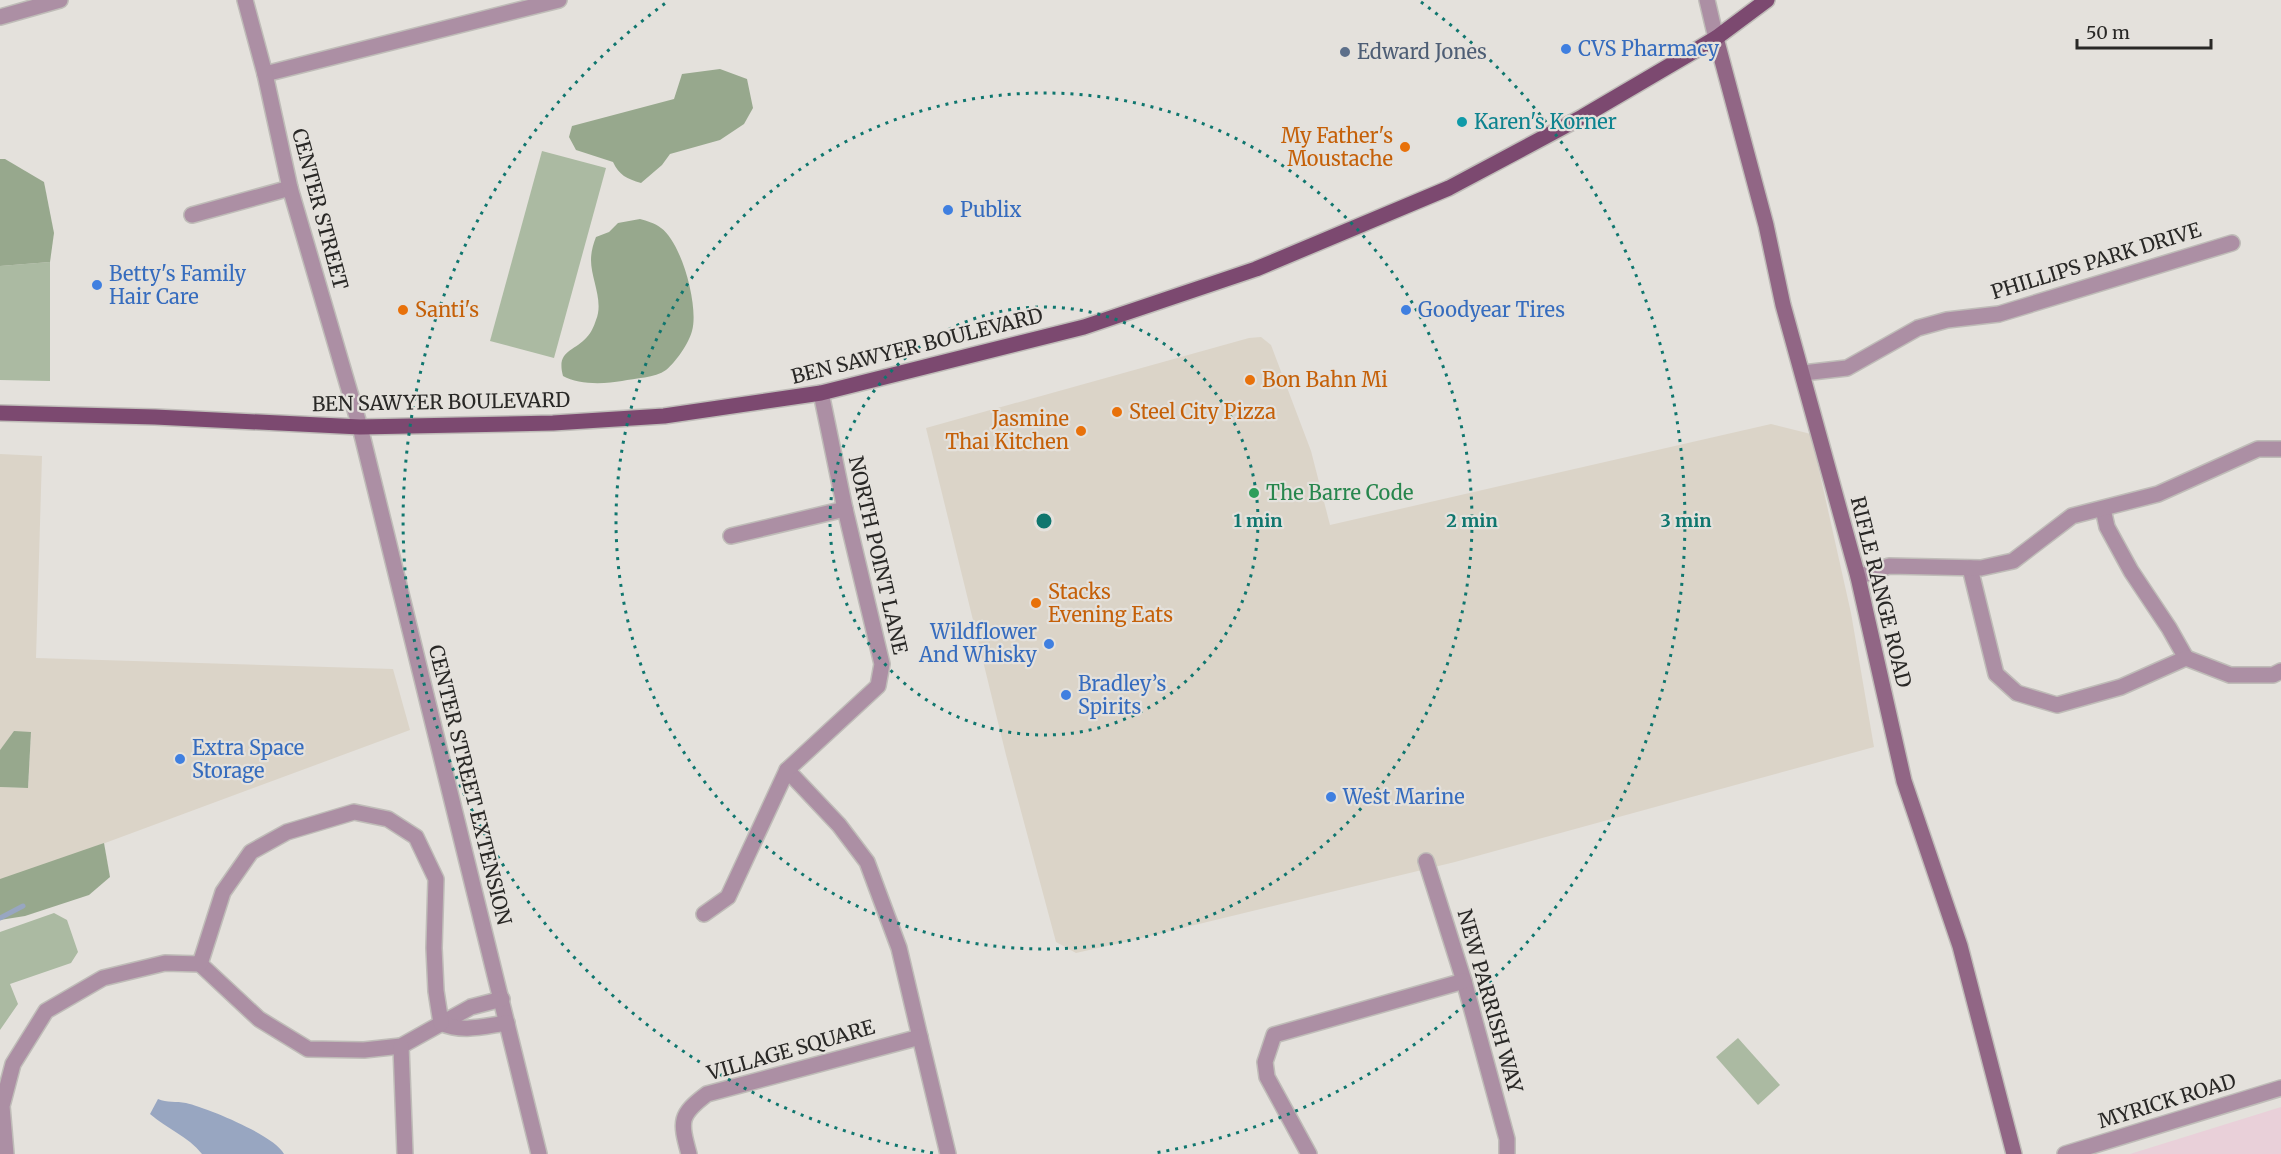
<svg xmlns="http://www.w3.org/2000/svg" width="2281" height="1154" viewBox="0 0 2281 1154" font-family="Merriweather,serif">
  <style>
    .built { fill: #dbd4c8 }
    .education { fill: #e9d0d9 }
    .green { fill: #abbaa2 }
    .forest { fill: #97a88d }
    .water { fill: #98a6c1 }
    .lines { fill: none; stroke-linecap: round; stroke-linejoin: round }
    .stream { stroke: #98a6c1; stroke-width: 5 }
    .minor-casing { stroke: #bfbcb8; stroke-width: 18 }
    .tertiary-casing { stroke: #bfbcb8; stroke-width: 18 }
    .secondary-casing { stroke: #bfbcb8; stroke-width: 18 }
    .primary-casing { stroke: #bfbcb8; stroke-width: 18 }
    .minor { stroke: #ac8fa4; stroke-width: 15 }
    .tertiary { stroke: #ac8fa4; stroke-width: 15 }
    .secondary { stroke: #916685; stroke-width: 15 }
    .primary { stroke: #7c4970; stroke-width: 15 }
    .ring { fill: none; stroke: #0f766e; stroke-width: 3; stroke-dasharray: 3 6 }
    .shop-dot { fill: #3f7fe0; stroke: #e4e1dc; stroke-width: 2 }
    .service-dot { fill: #5c6f8a; stroke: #e4e1dc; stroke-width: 2 }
    .culture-dot { fill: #0f9aa8; stroke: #e4e1dc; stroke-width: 2 }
    .food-dot { fill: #e8710a; stroke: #e4e1dc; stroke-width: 2 }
    .leisure-dot { fill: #2e9e5b; stroke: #e4e1dc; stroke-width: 2 }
    .labels { text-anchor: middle; stroke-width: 4.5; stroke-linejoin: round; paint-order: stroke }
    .shop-label { font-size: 20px; fill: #366cbe; stroke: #e4e1dc; text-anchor: start }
    .service-label { font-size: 20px; fill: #4e5e75; stroke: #e4e1dc; text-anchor: start }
    .culture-label { font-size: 20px; fill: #0d838f; stroke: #e4e1dc; text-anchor: start }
    .food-label { font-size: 20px; fill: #c56008; stroke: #e4e1dc; text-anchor: start }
    .street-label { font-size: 20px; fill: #292826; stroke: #e4e1dc }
    .leisure-label { font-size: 20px; fill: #27864d; stroke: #e4e1dc; text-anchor: start }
    .centre { fill: #0f766e; stroke: #e4e1dc; stroke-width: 3 }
    .ring-label { font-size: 18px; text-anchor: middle; font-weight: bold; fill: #0f766e; stroke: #e4e1dc; stroke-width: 4.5; stroke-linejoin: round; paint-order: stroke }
  </style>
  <rect width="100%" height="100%" fill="#e4e1dc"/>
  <!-- built -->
  <g class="built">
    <path d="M1261,337L1271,345L1311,451L1330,525L1771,424L1811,434L1851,613L1874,747L1455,862L1133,940L1076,953L1056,942L1006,755L926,428L1249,338Z"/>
    <path d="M0,454L42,456L36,658L393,669L410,730L0,882V787L28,788L31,733L14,732L0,750Z"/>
  </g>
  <!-- education -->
  <path class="education" d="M2281,1107V1154H2130Z"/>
  <!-- green -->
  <g class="green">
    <path d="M542,151L606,168L554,358L490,341Z"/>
    <path d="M50,262V381L0,380V266Z"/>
    <path d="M54,913L67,920L78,952L71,963L10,984L18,1004L0,1030V932Z"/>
    <path d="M1738,1038L1780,1085L1758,1105L1716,1057Z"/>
  </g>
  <!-- forest -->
  <g class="forest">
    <path d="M720,69L747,79L753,108L744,124L720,140L670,154L662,165L641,183C627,179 619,175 613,162L576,150L569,137L572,126L674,99L682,74Z"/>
    <path d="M0,159H5L44,182L54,233L50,262L0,266Z"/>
    <path d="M640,219C647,221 655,223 661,228C682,243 699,307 692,331C689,343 676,362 666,370C655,378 635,378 622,381C605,384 578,385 563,376C556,350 574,352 587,337C591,333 594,326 596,320C604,301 591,279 591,260C591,252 593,245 596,237L609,232L618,223Z"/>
    <path d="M14,731L31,732L28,788L0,787V750Z"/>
    <path d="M104,843L110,877L89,895L25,916L0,920V879Z"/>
  </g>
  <!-- water -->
  <path class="water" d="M158,1099C167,1103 176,1101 186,1103C207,1108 274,1135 284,1154H202C188,1136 167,1129 150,1114Z"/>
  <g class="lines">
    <!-- stream -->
    <path class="stream" d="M0,918L23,906"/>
    <!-- minor casing -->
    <g class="minor-casing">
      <g id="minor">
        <path d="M0,17L60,0"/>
        <path d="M265,74L559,0"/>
        <path d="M192,215L290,188"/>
        <path d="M1803,373L1847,368L1918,328L1947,320L1999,314L2232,243"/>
        <path d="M360,427L539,1154"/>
        <path d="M2103,509L2107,527L2131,571L2169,628L2186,658"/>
        <path d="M731,536L845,509"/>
        <path d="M1970,568L1996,674L2017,693L2057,705L2121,687L2186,658L2230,675H2273L2281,671"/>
        <path d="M1858,577L1889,566L1981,568L2013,561L2072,516L2158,494L2258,449H2281"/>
        <path d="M787,770L839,825L867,862L899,948L920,1037"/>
        <path d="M1426,861L1464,981L1507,1139V1154"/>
        <path d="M704,914L728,897L787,770L878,686L882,664L845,509L821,393"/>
        <path d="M200,964L259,1019L308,1049L364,1050L401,1046L471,1007L502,999"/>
        <path d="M441,1023C462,1033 485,1026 507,1023"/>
        <path d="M401,1046L405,1154"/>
        <path d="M6,1154L2,1106L13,1064L46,1011L103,978L165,963L200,964L223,892L251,852L287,832L354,812L388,819L416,837L436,879L434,948L436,991L441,1023"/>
        <path d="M689,1154C680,1121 679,1115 707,1094L920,1037L948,1154"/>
        <path d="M1309,1154L1267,1077L1265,1062L1274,1035L1464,981"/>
      </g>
    </g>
    <!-- tertiary casing -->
    <g class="tertiary-casing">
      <g id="tertiary">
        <path d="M245,0L265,74L290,188L360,427"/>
        <path d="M1707,0L1716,38"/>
        <path d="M2065,1154L2281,1088"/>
      </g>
    </g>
    <!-- secondary casing -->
    <g class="secondary-casing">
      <path id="secondary" d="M1716,38L1766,225L1783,305L1858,577L1904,781L1960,946L2014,1154"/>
    </g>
    <!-- primary casing -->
    <g class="primary-casing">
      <path id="primary" d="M0,413L155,417L360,427L553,423L664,416L821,393L1084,327L1256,269L1449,188L1582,117L1691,53L1716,38L1767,0"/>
    </g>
    <!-- minor -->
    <use href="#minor" class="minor"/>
    <!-- tertiary -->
    <use href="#tertiary" class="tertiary"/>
    <!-- secondary -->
    <use href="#secondary" class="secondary"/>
    <!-- primary -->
    <use href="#primary" class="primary"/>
  </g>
  <!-- distance rings -->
  <g class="ring">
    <circle cx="1044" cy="521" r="214"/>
    <circle cx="1044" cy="521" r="428"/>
    <path d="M933 1153A642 642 0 0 1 667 2M1421 2A642 642 0 0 1 1155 1153"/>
  </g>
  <!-- markers -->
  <g class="shop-dot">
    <circle cx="1566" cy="49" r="6"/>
    <circle cx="948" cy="210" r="6"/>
    <circle cx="97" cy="285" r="6"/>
    <circle cx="1406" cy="310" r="6"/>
    <circle cx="1049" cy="644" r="6"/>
    <circle cx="1066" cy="695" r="6"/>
    <circle cx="180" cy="759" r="6"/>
    <circle cx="1331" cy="797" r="6"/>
  </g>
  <circle class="service-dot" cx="1345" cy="52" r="6"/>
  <circle class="culture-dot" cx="1462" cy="122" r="6"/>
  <g class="food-dot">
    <circle cx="1405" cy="147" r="6"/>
    <circle cx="403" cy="310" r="6"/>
    <circle cx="1250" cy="380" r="6"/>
    <circle cx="1117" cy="412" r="6"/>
    <circle cx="1081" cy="431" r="6"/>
    <circle cx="1036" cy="603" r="6"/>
  </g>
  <circle class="leisure-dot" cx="1254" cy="493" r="6"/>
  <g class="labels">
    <!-- shop labels -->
    <g class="shop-label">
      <text x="1578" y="56">CVS Pharmacy</text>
      <text x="960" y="217">Publix</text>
      <text x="109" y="281">Betty's Family<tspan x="109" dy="23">Hair Care</tspan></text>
      <text x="1418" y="317">Goodyear Tires</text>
      <text x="1037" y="639" text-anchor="end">Wildflower<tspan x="1037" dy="23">And Whisky</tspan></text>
      <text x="1078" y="691">Bradley’s<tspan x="1078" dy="23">Spirits</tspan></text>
      <text x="192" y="755">Extra Space<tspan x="192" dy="23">Storage</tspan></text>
      <text x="1343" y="804">West Marine</text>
    </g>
    <!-- service labels -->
    <g class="service-label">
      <text x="1357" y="59">Edward Jones</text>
    </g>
    <!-- culture labels -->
    <g class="culture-label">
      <text x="1474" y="129">Karen's Korner</text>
    </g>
    <!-- food labels -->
    <g class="food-label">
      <text x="1393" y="143" text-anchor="end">My Father's<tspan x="1393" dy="23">Moustache</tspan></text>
      <text x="415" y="317">Santi's</text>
      <text x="1262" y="387">Bon Bahn Mi</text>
      <text x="1129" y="419">Steel City Pizza</text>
      <text x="1069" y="426" text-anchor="end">Jasmine<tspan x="1069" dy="23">Thai Kitchen</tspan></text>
      <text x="1048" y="599">Stacks<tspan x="1048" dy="23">Evening Eats</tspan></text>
    </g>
    <!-- street labels -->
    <g class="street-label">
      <text transform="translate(320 209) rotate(75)" y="7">CENTER STREET</text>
      <text transform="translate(2096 261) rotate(-17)" y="7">PHILLIPS PARK DRIVE</text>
      <text transform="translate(917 346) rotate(-14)" y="7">BEN SAWYER BOULEVARD</text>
      <text transform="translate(441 402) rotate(-1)" y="7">BEN SAWYER BOULEVARD</text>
      <text transform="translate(878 555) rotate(77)" y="7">NORTH POINT LANE</text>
      <text transform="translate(1881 592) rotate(76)" y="7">RIFLE RANGE ROAD</text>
      <text transform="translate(470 785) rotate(76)" y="7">CENTER STREET EXTENSION</text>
      <text transform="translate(1490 1001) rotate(74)" y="7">NEW PARRISH WAY</text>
      <text transform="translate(791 1050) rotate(-16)" y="7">VILLAGE SQUARE</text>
      <text transform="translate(2167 1101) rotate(-17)" y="7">MYRICK ROAD</text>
    </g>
    <!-- leisure labels -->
    <g class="leisure-label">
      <text x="1266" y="500">The Barre Code</text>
    </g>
  </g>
  <circle cx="1044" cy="521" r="9" class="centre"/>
  <g class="ring-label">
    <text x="1258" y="527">1 min</text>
    <text x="1472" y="527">2 min</text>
    <text x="1686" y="527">3 min</text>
  </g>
  <!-- scale -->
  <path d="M2077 39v9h134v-9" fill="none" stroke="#292826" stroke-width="3"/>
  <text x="2086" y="39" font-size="18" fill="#292826" stroke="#e4e1dc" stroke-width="4.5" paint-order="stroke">50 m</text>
</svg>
